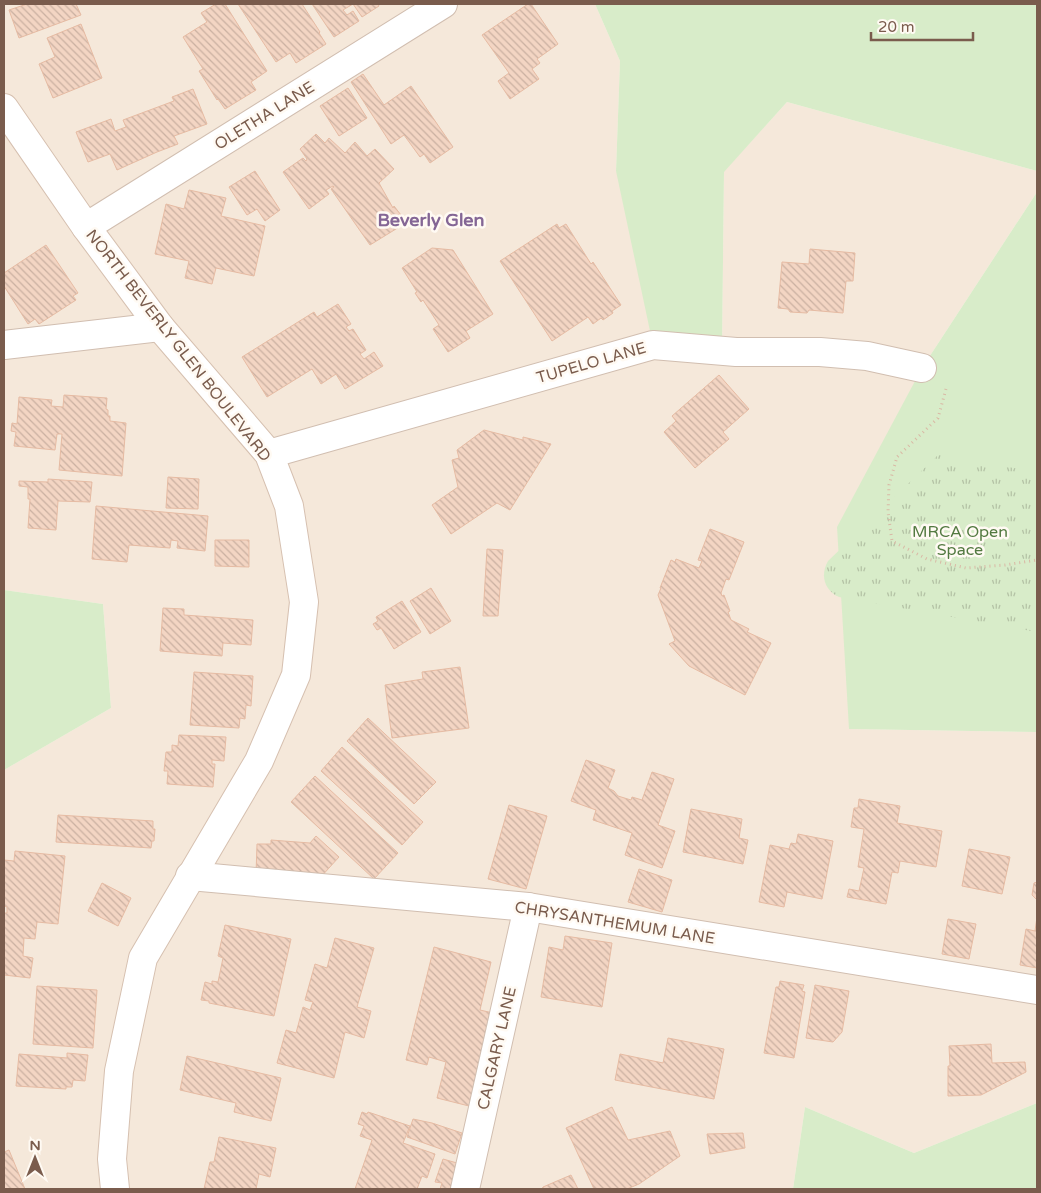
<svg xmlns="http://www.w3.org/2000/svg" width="1041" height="1193" viewBox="0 0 1041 1193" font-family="'Varela Round',sans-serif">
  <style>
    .residential { fill: #f5e8da }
    .green { fill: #d8ecc9 }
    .park { fill: url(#park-tufts) }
    .building { fill: url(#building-back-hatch); stroke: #e6bba3 }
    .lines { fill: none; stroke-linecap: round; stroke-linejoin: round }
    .minor-casing { stroke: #d1beb0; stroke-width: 30 }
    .secondary-casing { stroke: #d6c0b0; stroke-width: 30 }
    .path { stroke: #d9b8a5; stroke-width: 3; stroke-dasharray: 1 4; stroke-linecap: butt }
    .minor { stroke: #fff; stroke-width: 28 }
    .secondary { stroke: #fff; stroke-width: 28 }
    .labels { text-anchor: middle; stroke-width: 5; stroke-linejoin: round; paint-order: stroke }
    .street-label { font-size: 16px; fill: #7a5c4d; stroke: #fffaf3 }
    .park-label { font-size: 16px; fill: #537a41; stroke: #fffaf3 }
    .neighbourhood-label { font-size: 18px; font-weight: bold; fill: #846695; stroke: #fffaf3 }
  </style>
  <defs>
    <pattern id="park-tufts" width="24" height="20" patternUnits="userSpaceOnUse" patternTransform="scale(1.25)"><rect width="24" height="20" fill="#d8ecc9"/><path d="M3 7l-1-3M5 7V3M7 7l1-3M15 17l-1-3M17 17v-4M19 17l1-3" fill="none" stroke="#b4c2a5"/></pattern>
    <pattern id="building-back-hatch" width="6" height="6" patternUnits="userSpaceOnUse" patternTransform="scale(1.25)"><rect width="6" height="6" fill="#f3d5c3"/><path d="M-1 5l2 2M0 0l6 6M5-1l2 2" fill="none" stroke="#cab0a1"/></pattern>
  </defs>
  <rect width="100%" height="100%" fill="#fdf6ec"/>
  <!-- residential -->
  <path class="residential" d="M4,4H595L620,61L616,171L722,350L724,171L787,102L1037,171V192L922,368L849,729L1037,732V1103L914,1153L805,1107L793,1189H4V770L111,708L103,604L4,590Z"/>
  <!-- green -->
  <g class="green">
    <path d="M595,4H1037V171L787,102L724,172L722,350L653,345L616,171L620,61Z"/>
    <path d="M1037,192V732L849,729L837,527L922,368Z"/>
    <path d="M4,590L103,604L111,708L4,770Z"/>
    <path d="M1037,1103V1189H793L805,1107L914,1153Z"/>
  </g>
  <!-- park -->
  <path class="park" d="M938,455L1037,472V632L839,597C824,590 820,575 828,561Z"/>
  <!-- building -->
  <g class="building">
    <path d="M27,4H76L81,15L19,38L9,10Z"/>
    <path d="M216,4H225L267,71L251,82L256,90L225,109L218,99L217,100L199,71L203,69L183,37L207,22L201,13Z"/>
    <path d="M238,4H302L320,32L319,33L326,44L296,63L290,53L276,62Z"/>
    <path d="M312,4H353L343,10L347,15L353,11L359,21L334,37Z"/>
    <path d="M353,4H378L379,6L362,17Z"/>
    <path d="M528,4H531L558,44L537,59L540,63L532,69L539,79L510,99L498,81L509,73L482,35Z"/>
    <path d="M81,24L102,78L53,98L39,64L55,57L47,38Z"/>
    <path d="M363,74L384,105L411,86L453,147L430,163L424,154L420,157L404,135L391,144L351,82Z"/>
    <path d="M348,88L367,118L339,136L320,106Z"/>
    <path d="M193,89L207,124L174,136L178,144L157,152L117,170L110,154L88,162L76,132L111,119L115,131L126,127L123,120L174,101L172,97Z"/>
    <path d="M316,134L325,143L329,138L345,153L355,142L367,156L375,149L394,169L379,183L393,208L394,206L401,215L398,217L404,224L370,245L331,189L334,187L333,186L326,190L329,194L309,209L283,172L303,158L306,161L307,159L300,149Z"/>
    <path d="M255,171L280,210L265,221L257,209L247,215L229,187Z"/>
    <path d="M189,190L226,198L221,216L265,226L254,276L216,268L212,284L185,278L189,261L155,254L166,204L184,209Z"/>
    <path d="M557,224L559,228L566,224L591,264L593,262L621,305L612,311L613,313L603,320L601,318L593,324L588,317L552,341L500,261Z"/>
    <path d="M46,245L78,293L73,296L76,300L39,324L35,319L28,324L4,286V273Z"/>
    <path d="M432,248L453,250L493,314L466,331L470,338L448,352L433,329L439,325L423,300L421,302L415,293L417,292L402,268Z"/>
    <path d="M810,249L855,253L853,281H846L843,313L809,310L807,313L790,312L788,309L778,308L782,262L809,264Z"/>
    <path d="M338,304L351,324L346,327L349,331L353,329L366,350L360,354L364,359L374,352L383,366L345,389L336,374L321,384L312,369L267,397L242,357L314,312L317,317Z"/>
    <path d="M719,375L749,409L723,432L729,439L695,468L664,432L676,421L672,416Z"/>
    <path d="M64,395L107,398L106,409L108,410V416H110V421L126,423L122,476L59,470L62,434H57L55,450L14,446L16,432L11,431L12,423L17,424L19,397L52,400L51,406L63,407Z"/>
    <path d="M484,430L523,440V437L551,444L510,510L497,503L451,534L432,505L458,487L452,460L459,458L457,450Z"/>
    <path d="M168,477L199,479L198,509L166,508Z"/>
    <path d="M48,479L92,482L90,502L58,501L56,530L28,528L30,499H28V487L19,486V481L48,482Z"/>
    <path d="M96,506L208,516L205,551L177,548L178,541L171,540L170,548L129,545L127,562L92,559Z"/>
    <path d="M710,529L744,542L729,580L726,579L721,593L722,596L724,595L730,611L728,612L731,620L749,629L747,632L771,643L745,695L689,666L669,644L675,641L658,595L661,588H660L671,560L675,562L676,559L699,568L702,561L698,560Z"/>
    <path d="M215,540H249V567L215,566Z"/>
    <path d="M487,549L503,550L498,616H483Z"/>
    <path d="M431,588L451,621L430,634L410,601Z"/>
    <path d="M402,601L421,632L394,649L381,628L377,630L373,624L378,621L376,617Z"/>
    <path d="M163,608L184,609V615L253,620L251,645L223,643L222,656L160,651Z"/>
    <path d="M460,667L469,728L392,738L385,685L423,679L422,672Z"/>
    <path d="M194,672L253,676L251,706L246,705L245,719L240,718L239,728L190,725Z"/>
    <path d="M368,718L436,782L414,804L347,741Z"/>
    <path d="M179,735L226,737L224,761L212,760V764H215L213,787L167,784L168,771H164L166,752H172V745L178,746Z"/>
    <path d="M342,747L423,822L402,845L321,771Z"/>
    <path d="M586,760L615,770L608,788L614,791L618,796L631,800L632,797L642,800L652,772L674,779L658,825L675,831L662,868L625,855L632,833L593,820L596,810L571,801Z"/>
    <path d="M315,776L398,853L374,879L291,802Z"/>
    <path d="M859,799L900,806L897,823L942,831L936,867L900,861L898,873L892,872L886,904L847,897L849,889L859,891L864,868L858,867L864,829L851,827L854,808H858Z"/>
    <path d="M509,805L547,816L526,889L488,879Z"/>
    <path d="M691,809L742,819L739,838L748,840L743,864L683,852Z"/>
    <path d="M58,815L153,821V829H155L154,841H152L151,848L56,842Z"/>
    <path d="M798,834L833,841L822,899L787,892L784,907L759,902L770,845L789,849L791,843L796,844Z"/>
    <path d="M316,836L339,857L319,879L256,875L257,844H271V840L310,843Z"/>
    <path d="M969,849L1010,857L1002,894L962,886Z"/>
    <path d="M15,851L65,856L58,924L37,922L35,939L24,938L23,956L33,958L30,978L4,975V913H7V907L4,906V860L14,861Z"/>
    <path d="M639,869L672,880L662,912L628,902Z"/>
    <path d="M1037,882V900L1032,895L1034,883Z"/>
    <path d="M102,883L131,898L118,926L88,911Z"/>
    <path d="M1037,917V968L1020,965L1026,929L1035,931Z"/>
    <path d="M948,919L976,924L969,959L942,954Z"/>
    <path d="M225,925L291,939L274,1016L209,1003V1001L201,1000L205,982L212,984V981L218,982L223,958L218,956Z"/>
    <path d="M565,936L612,943L602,1007L541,997L549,947L563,950Z"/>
    <path d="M335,938L374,948L357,1007L371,1011L364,1038L345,1032L334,1078L277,1063L286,1030L296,1033L303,1007L310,1010L313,1002L305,1000L315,964L327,968Z"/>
    <path d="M434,947L491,962L480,1010L493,1013L484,1042L469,1106L437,1098L446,1062L429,1057L427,1065L406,1060Z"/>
    <path d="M780,981L804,985L802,991L805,992L794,1058L764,1053L776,987H779Z"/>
    <path d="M815,985L849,991L842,1032L833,1042L806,1038Z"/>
    <path d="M37,986L97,990L93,1048L33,1044Z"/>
    <path d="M668,1038L724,1049L714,1099L615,1080L620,1054L663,1063Z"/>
    <path d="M991,1044L992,1063L1025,1062L1026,1072L981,1095L948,1096V1066H950L949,1046Z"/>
    <path d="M67,1053L88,1055L85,1081L73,1080L72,1087H66V1089L16,1086L19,1054L67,1058Z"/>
    <path d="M187,1056L281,1078L271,1121L234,1112L236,1103L180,1090Z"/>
    <path d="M612,1107L628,1140L670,1131L680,1156L639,1184L627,1189H594L566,1128Z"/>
    <path d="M362,1112L367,1114L368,1112L410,1126L403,1143L435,1154L427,1178L422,1176L417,1189H355L372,1140L360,1136L364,1126L358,1124Z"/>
    <path d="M413,1119L432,1123L462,1133L455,1154L407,1137Z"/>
    <path d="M743,1133L745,1148L710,1154L707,1134Z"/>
    <path d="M219,1137L276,1148L270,1177L259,1174L256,1189H204L210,1162H214Z"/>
    <path d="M9,1150L25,1189H4V1152Z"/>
    <path d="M443,1159L457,1163L451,1189H440L442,1183L435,1182Z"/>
    <path d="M571,1175L578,1189H542L543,1187Z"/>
  </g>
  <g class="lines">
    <!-- minor casing -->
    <g class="minor-casing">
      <g id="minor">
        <path d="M86,227L443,4"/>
        <path d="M4,345L160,327"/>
        <path d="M269,454L653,345L736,352H820L867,356L922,368"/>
        <path d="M190,876L528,907L1037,990"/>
        <path d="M465,1189L528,907"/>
      </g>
    </g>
    <!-- secondary casing -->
    <g class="secondary-casing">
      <path id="secondary" d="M4,108L86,227L160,327L269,454L289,506L304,602L296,675L259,761L143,958L119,1071L112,1159L115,1189"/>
    </g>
    <!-- path -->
    <path class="path" d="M946,389L938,418L897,457L889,485L888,512L892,541L927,559L966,568L1005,565L1037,560"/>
    <!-- minor -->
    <use href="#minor" class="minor"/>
    <!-- secondary -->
    <use href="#secondary" class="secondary"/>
  </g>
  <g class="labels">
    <!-- street labels -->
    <g class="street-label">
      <text transform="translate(264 115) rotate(-32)" y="6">OLETHA LANE</text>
      <text transform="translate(179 345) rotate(52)" y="6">NORTH BEVERLY GLEN BOULEVARD</text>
      <text transform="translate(591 362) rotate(-16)" y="6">TUPELO LANE</text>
      <text transform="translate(615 922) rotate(9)" y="6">CHRYSANTHEMUM LANE</text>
      <text transform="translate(496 1048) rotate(-77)" y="6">CALGARY LANE</text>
    </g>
    <!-- park labels -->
    <g class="park-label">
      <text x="960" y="537">MRCA Open<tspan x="960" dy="18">Space</tspan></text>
    </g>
    <!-- neighbourhood labels -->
    <g class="neighbourhood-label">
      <text x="431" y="226">Beverly Glen</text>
    </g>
  </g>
  <!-- border -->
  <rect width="1041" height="1193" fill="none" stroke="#7a5c4d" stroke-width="10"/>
  <!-- north arrow -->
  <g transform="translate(35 1158)" stroke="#fffaf3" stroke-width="4" paint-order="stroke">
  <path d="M0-4L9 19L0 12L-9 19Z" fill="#7a5c4d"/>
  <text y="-8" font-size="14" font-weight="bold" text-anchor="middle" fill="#7a5c4d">N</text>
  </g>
  <!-- scale -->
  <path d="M871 32v8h102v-8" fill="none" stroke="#7a5c4d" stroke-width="2.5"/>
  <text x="878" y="32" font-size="15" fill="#7a5c4d" stroke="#fffaf3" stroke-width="4" paint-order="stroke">20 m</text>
</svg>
